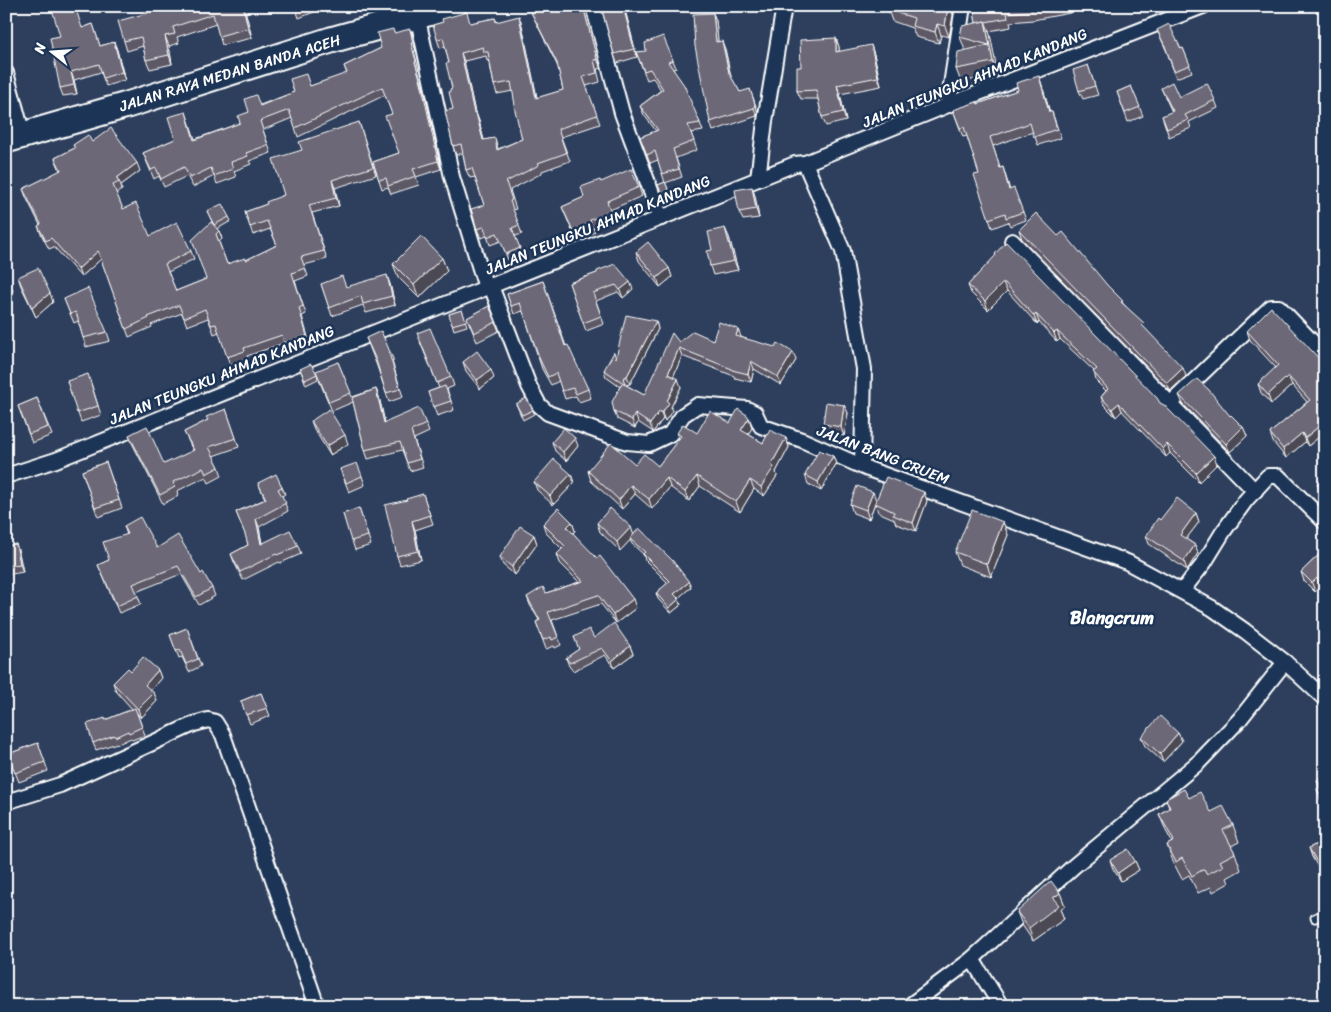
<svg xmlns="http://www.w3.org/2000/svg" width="1331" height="1012" viewBox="0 0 1331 1012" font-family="Sriracha,sans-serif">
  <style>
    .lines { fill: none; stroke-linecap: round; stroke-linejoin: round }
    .lane-casing { stroke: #fff; stroke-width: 11 }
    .street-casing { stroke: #fff; stroke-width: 18 }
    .highway-casing { stroke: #fff; stroke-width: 29 }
    .lane { stroke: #1d3557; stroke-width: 7 }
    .street { stroke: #1d3557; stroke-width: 14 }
    .highway { stroke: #1d3557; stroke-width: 25 }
    .wall { fill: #5d5966; stroke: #fff; fill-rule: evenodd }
    .shaded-wall { fill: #4c4853; stroke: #fff }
    .building { fill: #6c6777; stroke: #fff; fill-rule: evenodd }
    .labels { text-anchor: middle; stroke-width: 5; stroke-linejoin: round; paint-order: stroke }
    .street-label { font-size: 15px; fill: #fff; stroke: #1d3557 }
    .quarter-label { font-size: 18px; font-weight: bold; fill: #fff; stroke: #1d3557 }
  </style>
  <rect width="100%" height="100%" fill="#2d3f5d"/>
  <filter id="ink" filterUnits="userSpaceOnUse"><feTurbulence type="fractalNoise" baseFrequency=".02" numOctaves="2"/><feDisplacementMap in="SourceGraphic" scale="10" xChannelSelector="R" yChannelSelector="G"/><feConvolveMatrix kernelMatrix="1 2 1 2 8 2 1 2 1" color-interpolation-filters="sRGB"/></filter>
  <g filter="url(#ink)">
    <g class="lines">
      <!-- lane casing -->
      <g class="lane-casing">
        <path id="lane" d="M1315,918L1325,913"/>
      </g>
      <!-- street casing -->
      <g class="street-casing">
        <g id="street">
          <path d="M593,6L622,113L661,218"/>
          <path d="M416,10L452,177L486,288"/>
          <path d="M6,73L23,135"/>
          <path d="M948,105L963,6"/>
          <path d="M805,163L843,251L864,369L862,466"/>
          <path d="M758,179L765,121L784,6"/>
          <path d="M1012,241L1255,491"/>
          <path d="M491,286L529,386L539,405L548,413L627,442L649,444L670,434L683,415L698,405L747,409L755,413L761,426L802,440L868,469L1127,562L1212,608L1245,631L1285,662L1325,699"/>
          <path d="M1169,405L1271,307H1279L1325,355"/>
          <path d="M6,476L56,460L758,179L795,164L805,163L948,105L1203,6"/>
          <path d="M1182,591L1204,563L1223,532L1246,500L1268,476H1278L1325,522"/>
          <path d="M6,802L60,785L194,724L208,720L215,722L223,735L317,1006"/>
          <path d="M972,959L1001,1006"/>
          <path d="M909,1006L972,959L1074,866L1199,762L1240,719L1285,662"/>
        </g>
      </g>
      <!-- highway casing -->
      <g class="highway-casing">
        <path id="highway" d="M6,140L127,105L331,40L453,6"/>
      </g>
      <!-- lane -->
      <use href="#lane" class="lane"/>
      <!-- street -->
      <use href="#street" class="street"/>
      <!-- highway -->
      <use href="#highway" class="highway"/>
    </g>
    <!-- wall -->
    <g class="wall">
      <path d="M244,6L252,38L222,45L216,24L177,37L179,43L169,46L172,64L150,69L146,60L143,46L127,51L124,41L148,13Z"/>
      <path d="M295,6H329L299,18Z"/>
      <path d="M528,6H585L601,68L597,69L600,82L586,86L600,124L561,137L570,161L542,171V173L510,190L516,209L513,210L522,234L515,236L523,257L509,263L501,241L490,245L487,236L481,238L477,229L484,205L475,177L470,178L466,170L463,153L456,155L453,146V109L450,92L452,88L449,63L445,47L440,48L437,39L471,23L495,18L497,22L522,25L537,98L563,90L558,67ZM486,56L487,61L489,60L494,85L497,94L513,91L522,139L498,149L495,138L484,140L479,121L476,113H475L464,61Z"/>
      <path d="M624,6L637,57L617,63L614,54Z"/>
      <path d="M727,6H757V9L727,8Z"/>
      <path d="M973,6H1068L1070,13L1033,20L1010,22L1011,27L989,31L998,75L961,82L956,69L965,50L960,37L976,23Z"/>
      <path d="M1315,6H1325V9L1317,12Z"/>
      <path d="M888,10L953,15L949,37L941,35L939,43L916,37L912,28L892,21Z"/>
      <path d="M713,13L716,21L718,42L725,49L731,77L740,92L753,97L758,113L757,116L713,131L710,122Z"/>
      <path d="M93,24L100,46L114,42L117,50L125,80L106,86L101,72L74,80L77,94L63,96L60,88L82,28Z"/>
      <path d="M1157,30L1181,49L1183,48L1192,72L1176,78L1167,52Z"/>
      <path d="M395,33L413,37L416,51H414L419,70H418L424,90L441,169L416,177L419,185L391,194L388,187L382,189L373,162L399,153L392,114L385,95L298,137L292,118L263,130L271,153L249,161L251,164L234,171L236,177L217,184L214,176L193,187L187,176L164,187L159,176L154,179L143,153L175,139L186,112L195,139L240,123L249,112L260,105L310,86L347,74L344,66L381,48Z"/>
      <path d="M836,38L839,47V52L874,54L881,86L840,94L846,121L826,126L822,117L818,99H801L797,91L801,67Z"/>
      <path d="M636,52L673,60L676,68L673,69L700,123L703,131L691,133L697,150L676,158L682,177L665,183L658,160L650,163L640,137L656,131L644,115L640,106L661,90L653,78L647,80Z"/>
      <path d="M1088,65L1098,95L1083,99L1079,91Z"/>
      <path d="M1039,76L1050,112H1052L1061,138L1038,145L1033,132L993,146L1000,168L1003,167L1010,190L1023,212L1026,220L1010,226L1008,222L992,228L989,219L979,174L967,136L963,137L953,110L978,104L1018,90Z"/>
      <path d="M1131,86L1143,116L1128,122L1117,92Z"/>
      <path d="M1161,88L1179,97L1215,100L1218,108L1189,122L1191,128L1169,137L1162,116L1172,112Z"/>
      <path d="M359,122L376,175L335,188L339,206L312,213L327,259L304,265L308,276L295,281L306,314L302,316L310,344L287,351L284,343L247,356L248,359L230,365L219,332L214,334L208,318L187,326L182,313L151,325L152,327L129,337L101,259L81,277L54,247L49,249L41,234L38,226L40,225L26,197L23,189L60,171L55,158L75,148L73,145L92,142L140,171L121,185L122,190L116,193L123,209L150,236L191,251L194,259L168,272L176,291L206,279L214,226L207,211L229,217L231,221L217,229L219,231L222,239L219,242L227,264L246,260L277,245L270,229L253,235L245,212L267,204L284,195L302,150Z"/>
      <path d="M601,182L639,187L642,196L610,210L614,221L593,228L595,232L576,240L562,207L584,197Z"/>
      <path d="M665,182L672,198L664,202L658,185Z"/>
      <path d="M752,187L755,196L759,218L743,220L739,212Z"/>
      <path d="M1019,230L1107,285L1186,376L1170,391L1022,239Z"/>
      <path d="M729,237L738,270L713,275L710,266L712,250Z"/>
      <path d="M636,252L669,268L672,277L660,287L639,261Z"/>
      <path d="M995,254L1160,403L1217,464L1199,482L1170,453L1166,457L1122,411L1116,417L1104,405L1101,397L1106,391L1096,381L1094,371L1060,339L1057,342L1039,322L1037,324L1008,292L1007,291L988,310L971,293L968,285L996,256Z"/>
      <path d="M442,258L447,271L419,298L398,277L393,264Z"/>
      <path d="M597,273L633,289L623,298L618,292L596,301L604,324L586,331L569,283Z"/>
      <path d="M6,275L13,291L6,294Z"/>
      <path d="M18,277L53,302L36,317L21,286Z"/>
      <path d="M543,281L566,346L588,389L591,398L579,402L576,396L565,399L559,381L551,385L542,369L523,311L514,314L507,294Z"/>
      <path d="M321,284L346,287L390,284L395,305L366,313L363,305L332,316Z"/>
      <path d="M64,299L107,332L110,341L86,347L78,321L74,323Z"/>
      <path d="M489,306L499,331L477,342L467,318Z"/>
      <path d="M462,310L467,326L454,330L449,314Z"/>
      <path d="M1325,317V334L1322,331L1319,323Z"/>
      <path d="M656,321L658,329L630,384L626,385L644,395L679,342L713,340L741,337L796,360L781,385L754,369L751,382L735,378L734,376L682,356L673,377L681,387L671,407L672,411L665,421L663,419L653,432L638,422L635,428L617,419L614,411L620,387L606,377L604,370Z"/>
      <path d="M1247,331L1325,365V432L1308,446L1305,442L1286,458L1273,442L1270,433L1307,402L1292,385L1271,404L1261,393L1258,384L1276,368L1250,340Z"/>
      <path d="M366,338L390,352L394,361H392L403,397L389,402L377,366Z"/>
      <path d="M420,342L451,377L454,386L447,389L454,410L437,416L428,392L439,388Z"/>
      <path d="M338,362L352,397L376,389L379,397L385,423L426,424L429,432L414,439L423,467L410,471L402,450L368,459L365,450L353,402L332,411L319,380Z"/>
      <path d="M463,362L494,378L480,389L466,371Z"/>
      <path d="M300,369L317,374L318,379L306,385Z"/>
      <path d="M67,381L91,383L101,415L81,422Z"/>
      <path d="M1179,395L1230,416L1243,427L1247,436L1230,452L1183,404Z"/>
      <path d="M37,398L52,435L32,443L18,406Z"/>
      <path d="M516,404L533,410L534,414L523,420Z"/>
      <path d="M844,405L848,413L844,436L826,433L823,424Z"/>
      <path d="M226,409L239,447L213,456L219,467L222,476L209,483L206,477L177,491L178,496L163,504L132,443L129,435L164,464L193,451L188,440L184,432L208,420Z"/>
      <path d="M311,421L348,444L330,455L314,429Z"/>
      <path d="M730,423L752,428L748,434L763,443L786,438L789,447L776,472L777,476L764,496L754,489L740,512L700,486L689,501L670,487L652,509L635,494L622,509L591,481L588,471L635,464L658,466L679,439L677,433H697Z"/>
      <path d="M552,442L578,446L566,461L555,451Z"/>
      <path d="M833,456L836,464L821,491L808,484L805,475Z"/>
      <path d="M106,462L122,508L98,517L82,471Z"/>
      <path d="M340,469L362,476L365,485L349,492Z"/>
      <path d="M571,474L574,483L553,505L537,490L534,482Z"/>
      <path d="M1325,476V496L1320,492L1317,483Z"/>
      <path d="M258,483L282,487L285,494L282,496L288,511L259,527L262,543L298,546L301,554L280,563L279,562L243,580L234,562L231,554L248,545L246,536L236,512L265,499Z"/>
      <path d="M423,494L433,524L415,530L421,560L400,565L397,556L407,500Z"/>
      <path d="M876,500L927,501L916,531L896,524L894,519L878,512L875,503L869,519L853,513L850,504Z"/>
      <path d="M359,508L371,545L355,550L343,514Z"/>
      <path d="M1196,513L1199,522L1186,539L1195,545L1198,553L1187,570L1149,544L1146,536L1160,520Z"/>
      <path d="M572,522L575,531L573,533L636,608L616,623L601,604L552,620L561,645L555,648L554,646L546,649L536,622L539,620L530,605L527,597L546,593L579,582L560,563L557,554L562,549L546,533L543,524Z"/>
      <path d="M1003,522L1008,535L991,577L960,565L955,552Z"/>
      <path d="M597,523L631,527L633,535L689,582L691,587L678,598L681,605L671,613L658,599L656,593L668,583L645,560L643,554L632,544L630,540L620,551L600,532Z"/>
      <path d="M124,526L157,548L201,574L212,588L215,596L199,605L181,574L136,592L141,604L119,613L98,565L109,560L127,535Z"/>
      <path d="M534,535L537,544L515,575L503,565L500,557Z"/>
      <path d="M16,544L19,553L23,572L6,575V546Z"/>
      <path d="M1325,549V591L1320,586L1315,592L1304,581L1301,572Z"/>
      <path d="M187,628L201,666L189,672L182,657L179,658L170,635Z"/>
      <path d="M574,637L594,638L630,646L633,654L614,668L605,655L573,671L569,666L566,658L579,649Z"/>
      <path d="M158,670L161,678L150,690L154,693L157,701L141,718L137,713L145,735L132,740L131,738L118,744L117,743L96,750L93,743L105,720L132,709L116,691L113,683L131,671Z"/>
      <path d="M261,693L270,716L250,724L241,701Z"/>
      <path d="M1178,733L1182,741L1163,762L1145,746L1141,737Z"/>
      <path d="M38,743L48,771L19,782L8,754Z"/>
      <path d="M1325,775V808L1321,802L1317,789L1319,787L1317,780Z"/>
      <path d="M1189,798L1211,812L1233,825L1239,842L1231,846L1235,853L1241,870L1227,878L1229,883L1213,892L1211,887L1198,893L1189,875L1182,879L1173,862L1167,845L1172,842L1166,831L1159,814L1169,808L1166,799Z"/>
      <path d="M1325,840V879L1312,857L1309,848Z"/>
      <path d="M1110,860L1135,861L1139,870L1121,881L1113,869Z"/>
      <path d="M1060,893L1065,906L1060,909L1064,919L1033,941L1022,925L1017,912Z"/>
    </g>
    <!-- shaded-wall -->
    <g class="shaded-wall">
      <path d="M243,6H244L252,38L248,28Z"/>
      <path d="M583,6H585L601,68L597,59Z"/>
      <path d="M623,6H624L637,57L634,49Z"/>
      <path d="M948,6H950L953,15L949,37L945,26Z"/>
      <path d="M713,13L716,21L719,50L716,42Z"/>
      <path d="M519,16L522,25L539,107L536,98Z"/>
      <path d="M985,21L990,34L998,75L993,62Z"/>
      <path d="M937,24L941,35L939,43L935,32Z"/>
      <path d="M410,29L413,37L416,51L413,43Z"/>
      <path d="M165,36L169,46L172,64L169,55Z"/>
      <path d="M836,38L839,47V61L836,52Z"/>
      <path d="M722,41L725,49L732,81L729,73Z"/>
      <path d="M114,42L117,50L125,80L122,72Z"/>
      <path d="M871,45L874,54L881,86L878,77Z"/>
      <path d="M461,53L464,61L477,122L474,113Z"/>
      <path d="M415,62L424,90L441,169L438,161Z"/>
      <path d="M71,72L74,80L77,94L74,85Z"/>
      <path d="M1039,76L1042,85L1052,121L1049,112Z"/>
      <path d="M837,85L840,94L846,121L843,112Z"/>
      <path d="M750,89L758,113L757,116L754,108Z"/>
      <path d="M476,113L479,121L486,149L483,140Z"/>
      <path d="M137,163L140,171L121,185L117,178Z"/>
      <path d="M332,180L335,188L339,206L336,198Z"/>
      <path d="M752,187L755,196L759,218L756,209Z"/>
      <path d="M725,228L729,237L738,270L734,261Z"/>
      <path d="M219,231L222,239L219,242L216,234Z"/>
      <path d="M98,251L101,259L81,277L78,269Z"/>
      <path d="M442,258L447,271L419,298L414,285Z"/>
      <path d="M669,268L672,277L660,287L657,278Z"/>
      <path d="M387,275L390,284L395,305L392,296Z"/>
      <path d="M630,282L633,289L623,298L620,290Z"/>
      <path d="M1003,283L1007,291L988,310L985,301Z"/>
      <path d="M50,293L53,302L36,317L32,308Z"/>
      <path d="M1036,314L1039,322L1037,324L1034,316Z"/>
      <path d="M656,321L658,329L630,384L627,376Z"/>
      <path d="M738,329L741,337L739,344L736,336Z"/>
      <path d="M1057,331L1060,339L1057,342L1054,333Z"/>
      <path d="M679,348L682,356L671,382L668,374Z"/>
      <path d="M793,352L796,360L781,385L778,377Z"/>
      <path d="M751,361L754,369L751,382L748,374Z"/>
      <path d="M1183,368L1186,376L1170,391L1167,383Z"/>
      <path d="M491,370L494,378L480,389L477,380Z"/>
      <path d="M1288,376L1292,385L1271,404L1268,395Z"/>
      <path d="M678,379L681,387L671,407L672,411L665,421L662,413L667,401Z"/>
      <path d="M376,389L379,397L387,431L384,423Z"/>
      <path d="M1119,403L1122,411L1116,417L1112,409Z"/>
      <path d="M844,405L848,413L844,436L841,427Z"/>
      <path d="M660,411L663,419L653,432L650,424Z"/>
      <path d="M635,414L638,422L635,428L632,420Z"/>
      <path d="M749,418L752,428L745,439L741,430Z"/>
      <path d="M1325,421V432L1308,446L1305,438Z"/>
      <path d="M1243,427L1247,436L1230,452L1226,444Z"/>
      <path d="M1302,433L1305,442L1286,458L1283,449Z"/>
      <path d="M345,435L348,444L330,455L327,446Z"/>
      <path d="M575,438L578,446L566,461L563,452Z"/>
      <path d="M786,438L789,447L776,472L777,476L764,496L761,487L771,465Z"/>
      <path d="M1167,444L1170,453L1166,457L1163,449Z"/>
      <path d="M833,456L836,464L821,491L818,482Z"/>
      <path d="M1214,456L1217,464L1199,482L1196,473Z"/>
      <path d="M571,474L574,483L553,505L550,496Z"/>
      <path d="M697,476L700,486L689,501L685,492Z"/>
      <path d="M667,478L670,487L652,509L649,499Z"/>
      <path d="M750,480L754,489L740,512L736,502Z"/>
      <path d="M631,485L635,494L622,509L619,500Z"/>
      <path d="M873,492L876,500L869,519L866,510Z"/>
      <path d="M924,492L927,501L916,531L913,523Z"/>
      <path d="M1196,513L1199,522L1183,543L1180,535Z"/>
      <path d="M256,519L259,527L263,552L261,544Z"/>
      <path d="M412,521L415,530L421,560L418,551Z"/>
      <path d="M572,522L575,531L570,536L567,527Z"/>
      <path d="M1003,522L1008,535L991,577L987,564Z"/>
      <path d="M631,527L634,536L620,551L617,542Z"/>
      <path d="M534,535L537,544L515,575L512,567Z"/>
      <path d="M16,544L19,553L23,572L20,564Z"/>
      <path d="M1195,545L1198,553L1187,570L1184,561Z"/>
      <path d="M1317,578L1320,586L1315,592L1312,583Z"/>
      <path d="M689,582L691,587L676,600L674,594Z"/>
      <path d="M633,599L636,608L616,623L613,615Z"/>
      <path d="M679,599L681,605L671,613L669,608Z"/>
      <path d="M630,646L633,654L614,668L612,661Z"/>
      <path d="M158,670L161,678L148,693L145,685Z"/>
      <path d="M154,693L157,701L141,718L138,709Z"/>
      <path d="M1178,733L1182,741L1163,762L1160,754Z"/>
      <path d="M1135,861L1139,870L1121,881L1118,873Z"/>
      <path d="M1060,893L1065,906L1060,909L1064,919L1033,941L1029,928L1053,898Z"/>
    </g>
    <!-- building -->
    <g class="building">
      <path d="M51,6H75L82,28L93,24L100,46L114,42L122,72L103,78L99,64L71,72L74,85L60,88L50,38L60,36Z"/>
      <path d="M146,6H243L248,28L219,36L213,14L173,27L175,34L165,36L169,55L146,60L141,37L124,41L118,21L148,13Z"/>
      <path d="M295,6H306L297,10Z"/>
      <path d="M528,6H583L597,59L594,60L597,73L583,77L597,115L558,129L566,153L538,163L539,165L506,182L512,200L510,201L519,225L512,228L520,248L506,254L497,233L487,237L484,227L477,229L471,209L484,205L472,168L466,170L461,144L453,146L445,111L453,109L449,92H450V89L452,88L446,63H449L443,38L437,39L433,25L443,22L442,19L467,12L470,23L495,18L496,22L519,16L536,98L563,90L557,63ZM483,47L484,52H488L494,85L511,82L515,105L514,106L522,139L497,150L495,138L483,140L476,113H474L461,53Z"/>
      <path d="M601,6H623L634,49L614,54Z"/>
      <path d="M890,6H948L945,26L937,24L935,32L912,26L914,18L888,10Z"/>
      <path d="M973,6H1055L1029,11L1007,13L1008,18L985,22V21L976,23Z"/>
      <path d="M713,13L716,42L722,41L729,73L740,92L750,89L755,104L754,108L710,122L695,46L693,14Z"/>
      <path d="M985,21L993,62L956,69L958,52L989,45L960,37L962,26Z"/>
      <path d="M1169,24L1181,49L1183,48L1190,65L1174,71L1165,46L1157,30Z"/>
      <path d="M393,29L394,33L410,29L413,43H411L416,61L415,62L421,82L438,161L413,169L416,176L388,186L386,178L379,180L373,162L399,153L385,116L392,114L382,87L295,128L289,110L260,121L268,145L246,153L248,156L231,162L233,169L214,176L211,168L190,178L184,167L161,179L156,168L151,170L143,153L175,139L168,117L186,112L194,140L240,123L238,116L249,112L245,99L256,95L260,106L294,92L290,79L306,74L310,86L347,73L344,66L381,48L377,33Z"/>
      <path d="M663,36L673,60L668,62L684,85L700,123L688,125L694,141L673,149L679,169L662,174L655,151L647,155L640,137L658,130L640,106L663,89L650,69L644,71L636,52L646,51L645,43Z"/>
      <path d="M836,38V52L871,45L878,77L837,85L843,112L822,117L816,90L797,91V67H801L800,40Z"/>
      <path d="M1325,43V58L1319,46Z"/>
      <path d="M1088,65L1095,86L1079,91L1073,70Z"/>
      <path d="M1039,76L1049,112H1052L1057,129L1034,137L1030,123L990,137L1000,168L1003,167L1009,190L1014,188L1023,212L1006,218L1005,213L989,219L974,175L979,174L964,127L960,128L953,110L977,102L978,104L1018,90L1016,83Z"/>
      <path d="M1172,82L1179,97L1207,83L1215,100L1185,115L1188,120L1167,129L1162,116L1173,111L1161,88Z"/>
      <path d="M1131,86L1140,107L1125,113L1117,92Z"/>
      <path d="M359,122L373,167L332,180L336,198L309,205L324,251L301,257L305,268L292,273L303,306L299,308L307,336L284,343L282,335L244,348L245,351L227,357L216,324L211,325L205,309L184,318L179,305L148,317L149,318L126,329L98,251L78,269L51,238L46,241L38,226L41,224L23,189L61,170L55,158L75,148L73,145L88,135L92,142L111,128L137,163L117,178L119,182L113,185L123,209L136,203L150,236L177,222L191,251L165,264L176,291L206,279L192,240L211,222L219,231L216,234L227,264L245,258L246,260L277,245L267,221L250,227L245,212L267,204L266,202L284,195L273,159L302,150L299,142Z"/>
      <path d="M631,169L639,187L607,201L611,212L590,220L591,223L573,231L562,207L584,197L581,187L600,180L601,182Z"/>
      <path d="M665,182L670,194L663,197L658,185Z"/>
      <path d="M752,187L756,209L739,212L735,190Z"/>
      <path d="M222,204L229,217L214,225L207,211Z"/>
      <path d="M1036,213L1058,236L1063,232L1107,285L1123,301L1121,302L1144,323L1142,325L1183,368L1167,383L1019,230Z"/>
      <path d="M725,228L734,261L710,266L707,251L712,250L708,232Z"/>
      <path d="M421,236L442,258L414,285L393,264Z"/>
      <path d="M648,242L669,268L657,278L636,252Z"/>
      <path d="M1006,242L1157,398L1160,403L1164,405L1214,456L1196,473L1167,444L1163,449L1119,403L1112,409L1101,397L1108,389L1093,372L1097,369L1057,331L1054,333L1036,314L1034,316L1005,283H1003L985,301L968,285L996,255L995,254Z"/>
      <path d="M615,264L630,282L620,290L616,285L593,293L601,316L583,323L569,283L597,273V271Z"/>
      <path d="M38,268L50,293L32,308L18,277Z"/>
      <path d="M6,275L10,282L6,284Z"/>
      <path d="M387,275L392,296L363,304L361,296L329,308L321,284L342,276L346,287Z"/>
      <path d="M543,281L565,346L568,345L588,389L576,394L573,388L562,391L556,373L548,377L540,360L520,303L511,306L507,294Z"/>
      <path d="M88,288L107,332L83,338L76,312L70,314L64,299Z"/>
      <path d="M489,306L496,322L474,333L467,318Z"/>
      <path d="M1271,307L1325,365V421L1305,438L1302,433L1283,449L1270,433L1310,400L1288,376L1268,395L1258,384L1278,365L1247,331Z"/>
      <path d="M462,310L466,321L452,325L449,314Z"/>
      <path d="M626,315L656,321L627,376L623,378L625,384L604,370L614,352L616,358Z"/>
      <path d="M1325,317V329L1319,323Z"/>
      <path d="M719,322L738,329L736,336L775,347L777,343L793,352L778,377L751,361L748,374L732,370V369L679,348L668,374L678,379L667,401L669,403L662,413L660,411L650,424L635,414L632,420L614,411L612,402L622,383L644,395L672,333L679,342L693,331L713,340Z"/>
      <path d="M430,328L451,377L437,383L417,333Z"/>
      <path d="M381,331L390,352L389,353L400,389L386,393L376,360L366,338Z"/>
      <path d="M477,351L491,370L477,380L463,362Z"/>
      <path d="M338,362L351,393L329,402L316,371Z"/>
      <path d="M311,364L317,374L305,380L300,369Z"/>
      <path d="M88,374L98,406L77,413L67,381Z"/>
      <path d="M1197,379L1209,390L1230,416L1231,415L1243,427L1226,444L1179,395Z"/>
      <path d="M445,386L451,401L433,407L428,392Z"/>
      <path d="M376,389L384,423L419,408L426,424L411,431L420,459L407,463L400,442L365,450L352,398Z"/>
      <path d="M37,398L48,427L29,434L18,406Z"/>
      <path d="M526,398L533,410L522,415L516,404Z"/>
      <path d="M826,402L844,405L841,427L823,424Z"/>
      <path d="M226,409L236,438L209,447L219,467L206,474L203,468L173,482L175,487L160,495L129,435L147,426L164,464L194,450L184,432L208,420L206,417Z"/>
      <path d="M329,409L345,435L327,446L311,421Z"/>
      <path d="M738,409L747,415L749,418L741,430L763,443L770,430L786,438L771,465L774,467L761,487L750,480L736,502L697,476L685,492L667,478L649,499L631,485L619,500L588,471L611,443L635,464L644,454L658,466L681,436L677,433L683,424L697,433L710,411L730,423Z"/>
      <path d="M564,428L575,438L563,452L552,442Z"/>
      <path d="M819,450L833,456L818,482L805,475Z"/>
      <path d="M554,459L571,474L550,496L534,482Z"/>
      <path d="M106,462L119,500L95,508L82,471Z"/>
      <path d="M357,463L362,476L346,483L340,469Z"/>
      <path d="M276,474L282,487L278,489L286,503L256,519L261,544L290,530L298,546L277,555L276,554L240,572L231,554L248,545L245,534L236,512L266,499L258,483Z"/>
      <path d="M1325,476V490L1317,483Z"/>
      <path d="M886,477L924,492L913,523L893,515L894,512L875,503Z"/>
      <path d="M857,486L873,492L866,510L850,504Z"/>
      <path d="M423,494L430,515L412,521L418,551L397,556L385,505L407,500L406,499Z"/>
      <path d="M1177,498L1196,513L1180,535L1195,545L1184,561L1146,536L1158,518L1160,520Z"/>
      <path d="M359,508L368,536L351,541L343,514Z"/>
      <path d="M558,508L572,522L567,527L597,558L600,556L633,599L613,615L598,595L548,612L558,637L552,640L551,637L543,640L536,622L540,620L527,597L543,587L546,593L583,581L557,554L565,546L543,524Z"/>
      <path d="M610,508L631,527L617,542L597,523Z"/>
      <path d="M972,510L1003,522L987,564L955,552Z"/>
      <path d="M140,517L157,548L178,535L201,574L203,572L212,588L196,597L178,566L133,584L138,596L117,606L98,565L109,560L103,542L128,534L124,526Z"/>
      <path d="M520,526L534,535L512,567L500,557Z"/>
      <path d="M639,528L673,561L689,582L674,594L679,599L669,608L656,593L670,581L643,554L645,552L630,539Z"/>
      <path d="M16,544L20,564L6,566V546Z"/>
      <path d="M1325,549V586L1317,578L1312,583L1301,572Z"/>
      <path d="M614,623L630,646L612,661L602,648L570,663L566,658L579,649L574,637L589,629L594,638Z"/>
      <path d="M187,628L198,659L186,664L180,650L176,651L170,635Z"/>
      <path d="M143,657L158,670L145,685L154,693L138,709L113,683L128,668L131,671Z"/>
      <path d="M261,693L267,708L246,715L241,701Z"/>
      <path d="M135,708L142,727L129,733L128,731L115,737L114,735L93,743L87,724L105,718V720Z"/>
      <path d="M1160,716L1178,733L1160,754L1141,737Z"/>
      <path d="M38,743L45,762L15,773L8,754Z"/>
      <path d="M1325,775V802L1317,789L1321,786L1317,780Z"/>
      <path d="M1184,789L1189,798L1200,792L1211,812L1223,806L1233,825L1223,830L1235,853L1220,861L1223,866L1207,874L1204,869L1192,876L1182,858L1176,862L1167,845L1174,841L1159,814L1170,808L1166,799Z"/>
      <path d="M1325,840V876L1309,848Z"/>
      <path d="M1128,849L1135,861L1118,873L1110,860Z"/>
      <path d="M1051,881L1060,893L1053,898L1059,905L1029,928L1017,912Z"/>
    </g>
  </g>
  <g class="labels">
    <!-- street labels -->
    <g class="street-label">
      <text transform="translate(230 73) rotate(-17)" y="5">JALAN RAYA MEDAN BANDA ACEH</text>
      <text transform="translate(975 78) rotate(-22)" y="5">JALAN TEUNGKU AHMAD KANDANG</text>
      <text transform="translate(598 225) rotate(-22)" y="5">JALAN TEUNGKU AHMAD KANDANG</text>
      <text transform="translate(222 375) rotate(-22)" y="5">JALAN TEUNGKU AHMAD KANDANG</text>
      <text transform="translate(883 455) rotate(21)" y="5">JALAN BANG CRUEM</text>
    </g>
    <!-- quarter labels -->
    <g class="quarter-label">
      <text x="1112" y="624">Blangcrum</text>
    </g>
  </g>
  <!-- margin -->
  <rect width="1331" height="1012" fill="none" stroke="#1d3557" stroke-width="25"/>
  <rect x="12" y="12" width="1306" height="987" fill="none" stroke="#fff" stroke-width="2" filter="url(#ink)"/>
  <!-- north arrow -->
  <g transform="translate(52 52) rotate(287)" stroke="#1d3557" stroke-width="4" paint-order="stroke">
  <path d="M0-4L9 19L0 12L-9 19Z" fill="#ffffff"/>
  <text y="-8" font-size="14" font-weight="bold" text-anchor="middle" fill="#ffffff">N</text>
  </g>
</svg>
